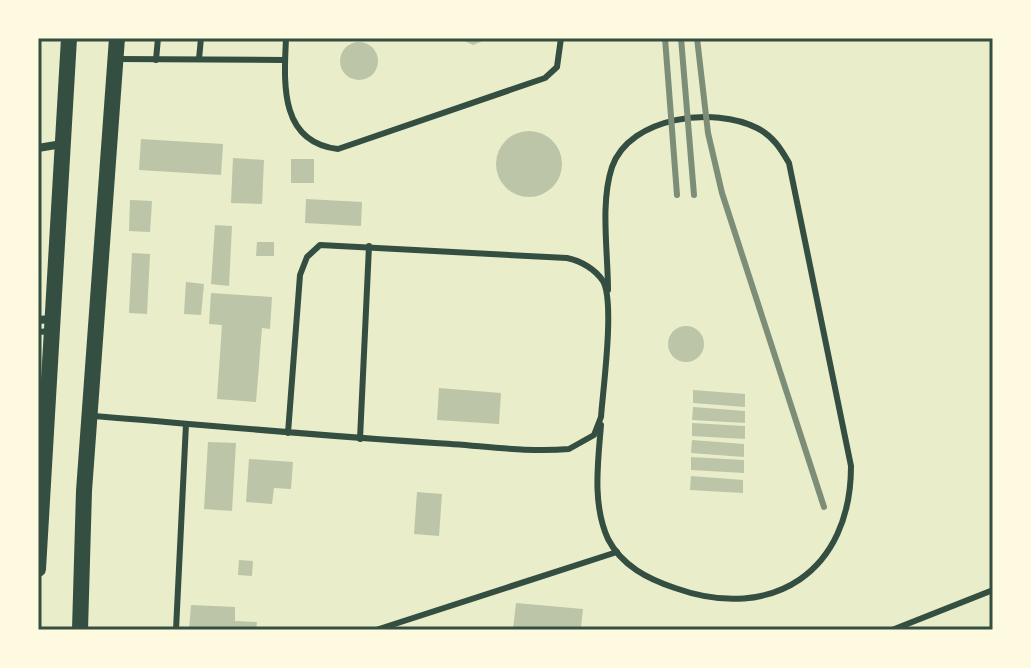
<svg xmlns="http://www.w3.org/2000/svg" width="1031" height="668" viewBox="0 0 1031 668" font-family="'Noto Serif',serif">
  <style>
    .building { fill: #bcc5a7 }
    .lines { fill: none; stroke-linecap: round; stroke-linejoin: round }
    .service { stroke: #344e41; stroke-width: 6 }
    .minor { stroke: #344e41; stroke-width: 8 }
    .secondary { stroke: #344e41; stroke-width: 16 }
    .rail { stroke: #7c8e77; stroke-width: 6 }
    .neatline { fill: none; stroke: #344e41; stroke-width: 3 }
  </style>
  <rect width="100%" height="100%" fill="#e9edc9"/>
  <!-- building -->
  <g class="building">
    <path d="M458,38H490L473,45Z"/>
    <circle cx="359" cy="61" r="19"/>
    <circle cx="529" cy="164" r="33"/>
    <path d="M141,139L223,144L221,175L139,170Z"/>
    <path d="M233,158L264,160L262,204L231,203Z"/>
    <rect x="291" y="159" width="23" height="24"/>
    <path d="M306,199L362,202L361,226L305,223Z"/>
    <path d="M130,200L152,201L150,232L129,231Z"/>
    <path d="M215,225L232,226L229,286L211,284Z"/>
    <path d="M257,242H274V256H256Z"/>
    <path d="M132,253L150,254L147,314L129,313Z"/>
    <path d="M186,282L204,284L201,315L184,314Z"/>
    <path d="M211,293L272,297L270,329L262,328L256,402L217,399L222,325L209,324Z"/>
    <circle cx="686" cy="344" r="18"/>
    <path d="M439,388L501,393L499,424L437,420Z"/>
    <path d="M693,390L745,394V407L693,403Z"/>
    <path d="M693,407L745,411V423L692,420Z"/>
    <path d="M692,423L745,426V439L692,436Z"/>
    <path d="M692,440L744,444V457L691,453Z"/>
    <path d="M208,442L236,443L232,511L204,509Z"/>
    <path d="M691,457L744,460V473L691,470Z"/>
    <path d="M249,459L293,462L291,489L274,488L272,504L246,502Z"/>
    <path d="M691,476L743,480V493L690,490Z"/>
    <path d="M417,492L442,494L439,536L414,534Z"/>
    <path d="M239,560L253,561L252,576L238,575Z"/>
    <path d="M516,603L583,609L581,627L587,630H513Z"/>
    <path d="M191,605L235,607V621L257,622L256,630H189Z"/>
  </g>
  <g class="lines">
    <!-- service -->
    <g class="service">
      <path d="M286,38C284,83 279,142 338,149L545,78L557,67L561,38"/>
      <path d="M117,59L285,60"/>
      <path d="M199,59L201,38"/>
      <path d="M156,60L158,38"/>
      <path d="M38,332L51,331"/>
      <path d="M93,416C207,425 321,436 435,443C479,445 526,453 569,449L594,435L601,417C603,389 615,302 603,281C595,269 581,261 567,258L320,245L307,257L300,275L288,433"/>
      <path d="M601,425C598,462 592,504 608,539C622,566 648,579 675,588C773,623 851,571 851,466L789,163C781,149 773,136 757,128C715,106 630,116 612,167C600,203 608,252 608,290"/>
      <path d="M360,439L369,246"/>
      <path d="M176,630L186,424"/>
      <path d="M376,630L617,552"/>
      <path d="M892,630L993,590"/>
    </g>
    <!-- minor -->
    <g class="minor">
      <path d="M38,148L62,144"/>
      <path d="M38,320L52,319"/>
    </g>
    <!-- secondary -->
    <g class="secondary">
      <path d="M38,569L69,38"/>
      <path d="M80,630L84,491L117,38"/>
    </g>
    <!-- rail -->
    <g class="rail">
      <path d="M665,38L677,195"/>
      <path d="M681,38L694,195"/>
      <path d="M697,38L708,133L722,193L824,507"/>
    </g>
  </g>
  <!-- border -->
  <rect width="1031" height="668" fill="none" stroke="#fefae0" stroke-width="80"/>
  <rect x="40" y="40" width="951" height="588" class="neatline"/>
</svg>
